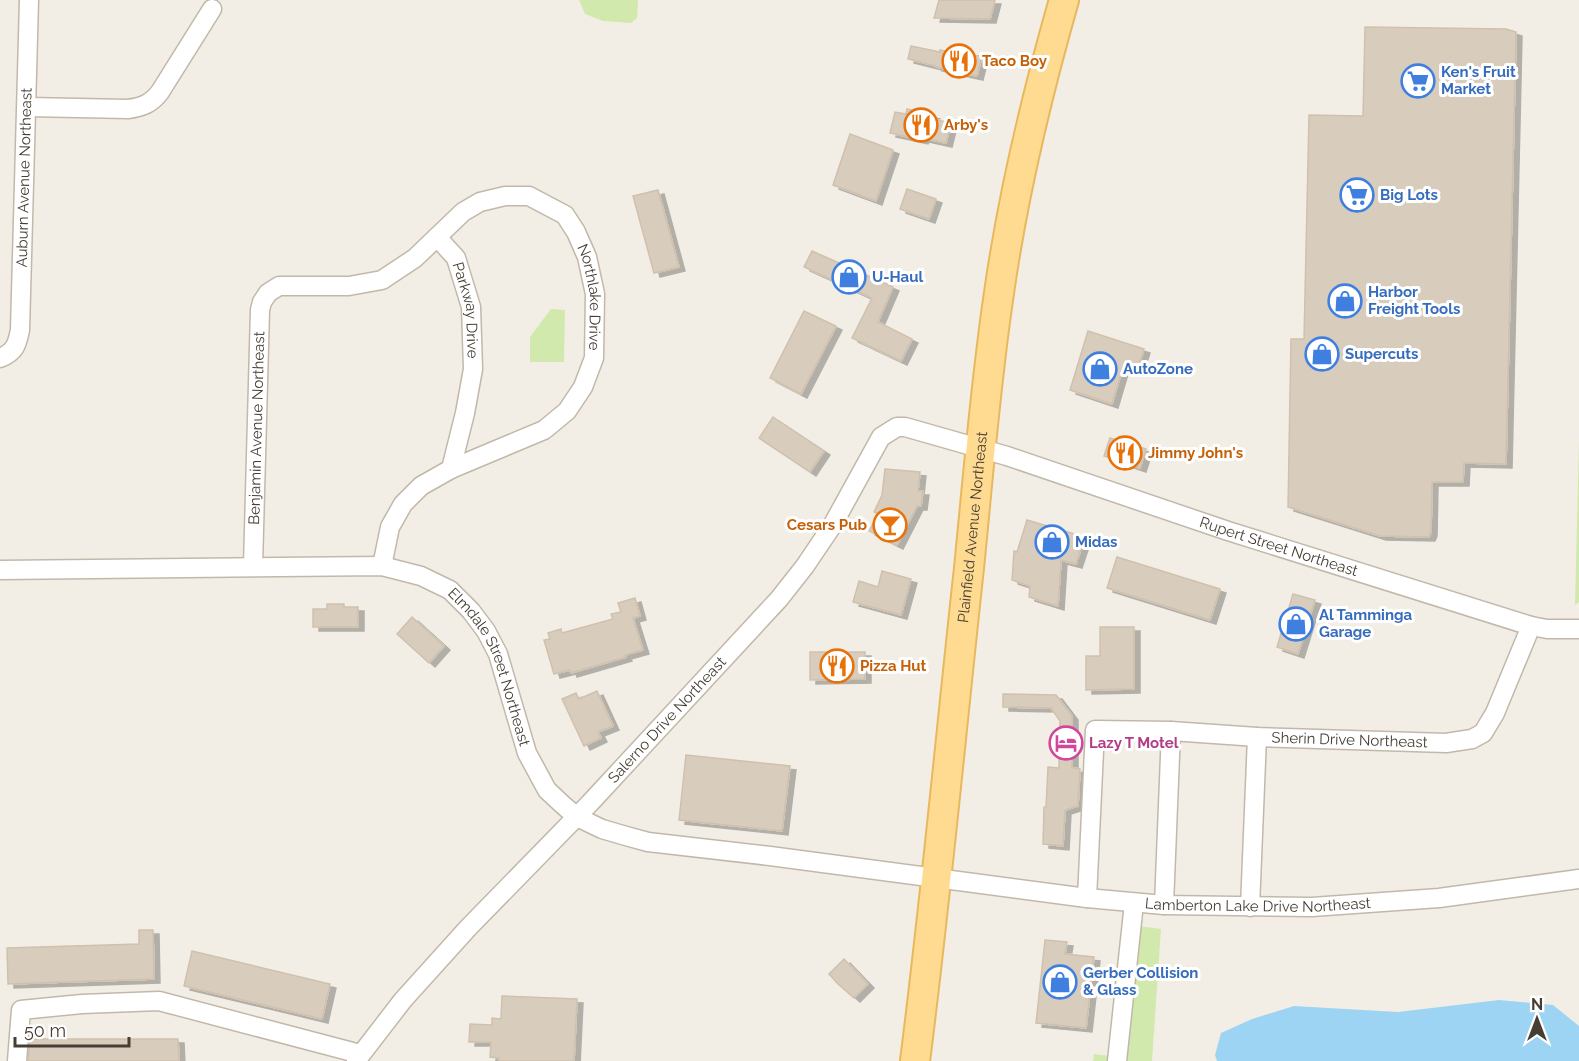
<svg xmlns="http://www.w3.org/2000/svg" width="1579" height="1061" viewBox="0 0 1579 1061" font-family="Raleway,sans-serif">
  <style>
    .green { fill: #d1e9ac }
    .water { fill: #9ed4f3 }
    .building { fill: #d8ccbd; stroke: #d0c1ad; stroke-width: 1.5; filter: url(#shadow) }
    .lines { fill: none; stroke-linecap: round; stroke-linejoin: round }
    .minor-casing { stroke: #c2b8aa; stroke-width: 21 }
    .primary-casing { stroke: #e8b85e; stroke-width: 32 }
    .minor { stroke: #fff; stroke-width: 18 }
    .primary { stroke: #ffdb92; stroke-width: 28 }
    .labels { text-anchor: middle; stroke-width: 6; stroke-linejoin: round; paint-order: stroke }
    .food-label { font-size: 15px; font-weight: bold; fill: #c56008; stroke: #fff; text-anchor: start }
    .shop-label { font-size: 15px; font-weight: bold; fill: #366cbe; stroke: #fff; text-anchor: start }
    .street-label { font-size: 15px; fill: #463e34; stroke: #fff }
    .hotel-label { font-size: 15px; font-weight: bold; fill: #b23c85; stroke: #fff; text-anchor: start }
  </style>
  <defs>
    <filter id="shadow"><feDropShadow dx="6" dy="4" stdDeviation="0" flood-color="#0004"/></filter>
  </defs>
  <rect width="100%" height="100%" fill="#f3eee5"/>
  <!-- green -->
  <g class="green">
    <path d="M579,0H638L637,18L631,23L603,21L585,14Z"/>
    <path d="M551,309L565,310L564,362H530V337Z"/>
    <path d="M1579,440V602L1575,605Z"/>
    <path d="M1131,925L1161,929L1152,1061H1093L1094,1054L1117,1057Z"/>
  </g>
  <!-- water -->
  <path class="water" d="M1499,1000L1553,1005L1579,1026V1061H1217L1215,1055L1221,1033L1252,1019L1294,1006L1398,1012Z"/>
  <!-- building -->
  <g class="building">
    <path d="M939,0H995L990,19L934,18Z"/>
    <path d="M1365,27L1506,29L1516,32L1506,464L1464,463L1463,482H1432L1431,532L1429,537L1380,536L1288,507L1291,339H1304L1309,115L1363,116Z"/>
    <path d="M911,46L940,52V50L964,55L982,56L977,76L936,67V66L908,59Z"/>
    <path d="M907,109L934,115L933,119L951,123L946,143L923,138L922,140L890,133L895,112L906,114Z"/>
    <path d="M850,134L893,150L876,201L833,185Z"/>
    <path d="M907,189L936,199L929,219L900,209Z"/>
    <path d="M658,190L679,267L654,273L633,196Z"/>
    <path d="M812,251L893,287L878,322L912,339L901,361L852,338L872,298L804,267Z"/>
    <path d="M804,311L836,326L801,394L770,378Z"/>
    <path d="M1088,331L1144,349L1137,371L1123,367L1112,404L1070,390Z"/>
    <path d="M773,417L824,451L810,472L759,438Z"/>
    <path d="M1110,438L1146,449L1140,468L1104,456Z"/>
    <path d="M885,469L920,472L918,491H923L921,506H917L897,545L869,531L878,514L874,512L882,495Z"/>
    <path d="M1027,520L1085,537L1076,564L1061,560L1058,606L1029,597L1030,586L1012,580L1014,551L1017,552Z"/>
    <path d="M1117,557L1220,589L1210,620L1107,588Z"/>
    <path d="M882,571L911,579L901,615L853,602L859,581L878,587Z"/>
    <path d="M1293,594L1315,600L1298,654L1277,647Z"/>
    <path d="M635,598L640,616L633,618L643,650L625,655L626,657L571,673L570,670L554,674L544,640L550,639L548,633L561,629L562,633L613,619L611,614L621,612L618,603Z"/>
    <path d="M327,604H344V607H358V627H313V609H327Z"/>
    <path d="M412,617L444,646L429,663L397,634Z"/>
    <path d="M1100,627H1134V689L1086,690V656H1100Z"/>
    <path d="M810,652H865V679L810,680Z"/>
    <path d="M597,691L613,726L598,732L601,738L584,746L562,699L576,693L579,699Z"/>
    <path d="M1003,694L1056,695L1072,716V768L1080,769L1078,806L1065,810L1063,846L1043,844L1044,807H1046L1048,767L1059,768L1060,721L1051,708L1003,707Z"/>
    <path d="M686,755L790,766L782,831L679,820Z"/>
    <path d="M139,930H153L154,979L8,984L7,948L139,944Z"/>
    <path d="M1045,940L1067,942L1065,954L1094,957L1086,1028L1036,1023Z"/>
    <path d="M192,951L330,984L322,1019L184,986Z"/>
    <path d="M844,959L868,984L854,998L838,984L829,974Z"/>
    <path d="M502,996L577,999L574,1061H499V1058L490,1057L491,1042H469L470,1024L492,1025V1018L501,1019Z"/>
    <path d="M30,1039H178L179,1061H28Z"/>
  </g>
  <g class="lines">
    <!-- minor casing -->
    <g class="minor-casing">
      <g id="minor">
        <path d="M27,107L128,109C142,107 151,104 160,92L212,9"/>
        <path id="s1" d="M437,237L456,258L471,307L473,369L465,413L451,469"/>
        <path id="s2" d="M0,358C15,352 17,345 20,330L29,0"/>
        <path id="s3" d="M253,566L260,310L262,302L268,293L279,286H349L382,280L415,258L463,212L480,202L505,196H529L565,215L576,232L587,257L595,294L594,358L583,387L567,411L544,430L451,469L421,486L403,504L390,527L382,566"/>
        <path id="s4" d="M0,570L382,566L421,576L450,590L471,611L486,631L498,654L527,753L547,790L563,805L577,817L602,829L626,836L648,842L770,856L1087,898L1164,905L1312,907L1439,898L1579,879"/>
        <path id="s5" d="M1087,898L1095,730L1171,731L1257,737L1446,743L1472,739L1483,733L1495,713L1531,626"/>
        <path d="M1164,905L1171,731"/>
        <path d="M1250,907L1257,737"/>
        <path d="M17,1061L21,1010L82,1004L159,1001L360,1054"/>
        <path id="s6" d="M356,1061L403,1000L468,928L590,803L779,599L805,566L832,526L881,437L897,427H905L1007,456L1228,531L1531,626L1547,629H1579"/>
        <path d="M1117,1061L1134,903"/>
      </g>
    </g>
    <!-- primary casing -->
    <g class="primary-casing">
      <g id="primary">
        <path id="s7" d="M915,1061C936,897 951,732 969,568C978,478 985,389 998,300C1012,198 1036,98 1064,0"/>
      </g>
    </g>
    <!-- minor -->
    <use href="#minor" class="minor"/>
    <!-- primary -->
    <use href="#primary" class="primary"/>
  </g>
  <!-- icons -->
  <defs>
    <g id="restaurant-ring" transform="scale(1.725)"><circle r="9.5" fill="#fff" stroke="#e8710a" stroke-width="1.5"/><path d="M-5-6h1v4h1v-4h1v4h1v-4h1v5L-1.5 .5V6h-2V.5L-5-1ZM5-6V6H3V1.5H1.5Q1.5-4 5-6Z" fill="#e8710a"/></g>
    <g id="supermarket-ring" transform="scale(1.725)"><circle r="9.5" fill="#fff" stroke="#3f7fe0" stroke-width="1.5"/><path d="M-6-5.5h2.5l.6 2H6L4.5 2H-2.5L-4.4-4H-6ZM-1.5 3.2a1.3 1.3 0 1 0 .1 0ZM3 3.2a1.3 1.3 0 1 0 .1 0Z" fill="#3f7fe0"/></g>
    <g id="shop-ring" transform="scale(1.725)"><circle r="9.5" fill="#fff" stroke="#3f7fe0" stroke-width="1.5"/><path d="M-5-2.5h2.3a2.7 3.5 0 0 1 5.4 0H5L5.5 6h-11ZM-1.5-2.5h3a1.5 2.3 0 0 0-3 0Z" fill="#3f7fe0"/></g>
    <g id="bar-ring" transform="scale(1.725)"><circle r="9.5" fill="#fff" stroke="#e8710a" stroke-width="1.5"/><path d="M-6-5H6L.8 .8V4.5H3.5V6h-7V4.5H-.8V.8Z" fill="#e8710a"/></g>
    <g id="hotel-ring" transform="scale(1.725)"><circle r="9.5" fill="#fff" stroke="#d1479c" stroke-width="1.5"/><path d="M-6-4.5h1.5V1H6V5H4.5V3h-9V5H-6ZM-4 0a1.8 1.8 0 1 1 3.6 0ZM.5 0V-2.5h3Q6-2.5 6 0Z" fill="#d1479c"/></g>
  </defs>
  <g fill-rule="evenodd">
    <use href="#restaurant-ring" x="959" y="61"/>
    <use href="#supermarket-ring" x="1418" y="81"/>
    <use href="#restaurant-ring" x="921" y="125"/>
    <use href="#supermarket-ring" x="1357" y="195"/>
    <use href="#shop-ring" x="849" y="277"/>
    <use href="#shop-ring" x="1345" y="301"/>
    <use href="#shop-ring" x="1322" y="354"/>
    <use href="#shop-ring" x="1100" y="369"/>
    <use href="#restaurant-ring" x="1125" y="453"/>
    <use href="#bar-ring" x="890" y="525"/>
    <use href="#shop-ring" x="1052" y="542"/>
    <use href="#shop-ring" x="1296" y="624"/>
    <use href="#restaurant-ring" x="837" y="666"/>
    <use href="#hotel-ring" x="1066" y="743"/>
    <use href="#shop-ring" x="1060" y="982"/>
  </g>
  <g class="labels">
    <!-- food labels -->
    <g class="food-label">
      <text x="982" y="66">Taco Boy</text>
      <text x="944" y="130">Arby's</text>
      <text x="1148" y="458">Jimmy John's</text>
      <text x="867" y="530" text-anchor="end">Cesars Pub</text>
      <text x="860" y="671">Pizza Hut</text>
    </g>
    <!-- shop labels -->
    <g class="shop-label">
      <text x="1441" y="77">Ken's Fruit<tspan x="1441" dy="17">Market</tspan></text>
      <text x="1380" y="200">Big Lots</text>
      <text x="872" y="282">U-Haul</text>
      <text x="1368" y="297">Harbor<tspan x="1368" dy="17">Freight Tools</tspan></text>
      <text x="1345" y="359">Supercuts</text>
      <text x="1123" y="374">AutoZone</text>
      <text x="1075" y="547">Midas</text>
      <text x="1319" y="620">Al Tamminga<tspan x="1319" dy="17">Garage</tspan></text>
      <text x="1083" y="978">Gerber Collision<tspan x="1083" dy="17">&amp; Glass</tspan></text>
    </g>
    <!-- street labels -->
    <g class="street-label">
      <text dy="5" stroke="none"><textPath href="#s2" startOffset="189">Auburn Avenue Northeast</textPath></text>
      <text dy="5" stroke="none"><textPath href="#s3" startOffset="696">Northlake Drive</textPath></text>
      <text dy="5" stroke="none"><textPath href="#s1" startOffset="82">Parkway Drive</textPath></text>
      <text dy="5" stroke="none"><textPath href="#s3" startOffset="138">Benjamin Avenue Northeast</textPath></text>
      <text dy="5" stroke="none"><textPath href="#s7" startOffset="537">Plainfield Avenue Northeast</textPath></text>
      <text dy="5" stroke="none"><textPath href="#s6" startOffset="1238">Rupert Street Northeast</textPath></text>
      <text dy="5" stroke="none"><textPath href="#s4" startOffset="543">Elmdale Street Northeast</textPath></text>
      <text dy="5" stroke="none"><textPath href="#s6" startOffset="462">Salerno Drive Northeast</textPath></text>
      <text dy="5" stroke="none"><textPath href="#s5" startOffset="423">Sherin Drive Northeast</textPath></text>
      <text dy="5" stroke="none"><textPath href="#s4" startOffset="1410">Lamberton Lake Drive Northeast</textPath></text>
    </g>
    <!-- hotel labels -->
    <g class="hotel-label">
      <text x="1089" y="748">Lazy T Motel</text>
    </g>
  </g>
  <!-- north arrow -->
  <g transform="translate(1537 1019)" stroke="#ffffff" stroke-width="4.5" paint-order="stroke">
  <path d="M0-4.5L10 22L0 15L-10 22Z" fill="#463e34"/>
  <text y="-9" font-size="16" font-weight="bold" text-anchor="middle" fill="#463e34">N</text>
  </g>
  <!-- scale -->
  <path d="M15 1037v9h114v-9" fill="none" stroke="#463e34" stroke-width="3"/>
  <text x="24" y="1037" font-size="18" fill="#463e34" stroke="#ffffff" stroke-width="4.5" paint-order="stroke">50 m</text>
</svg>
